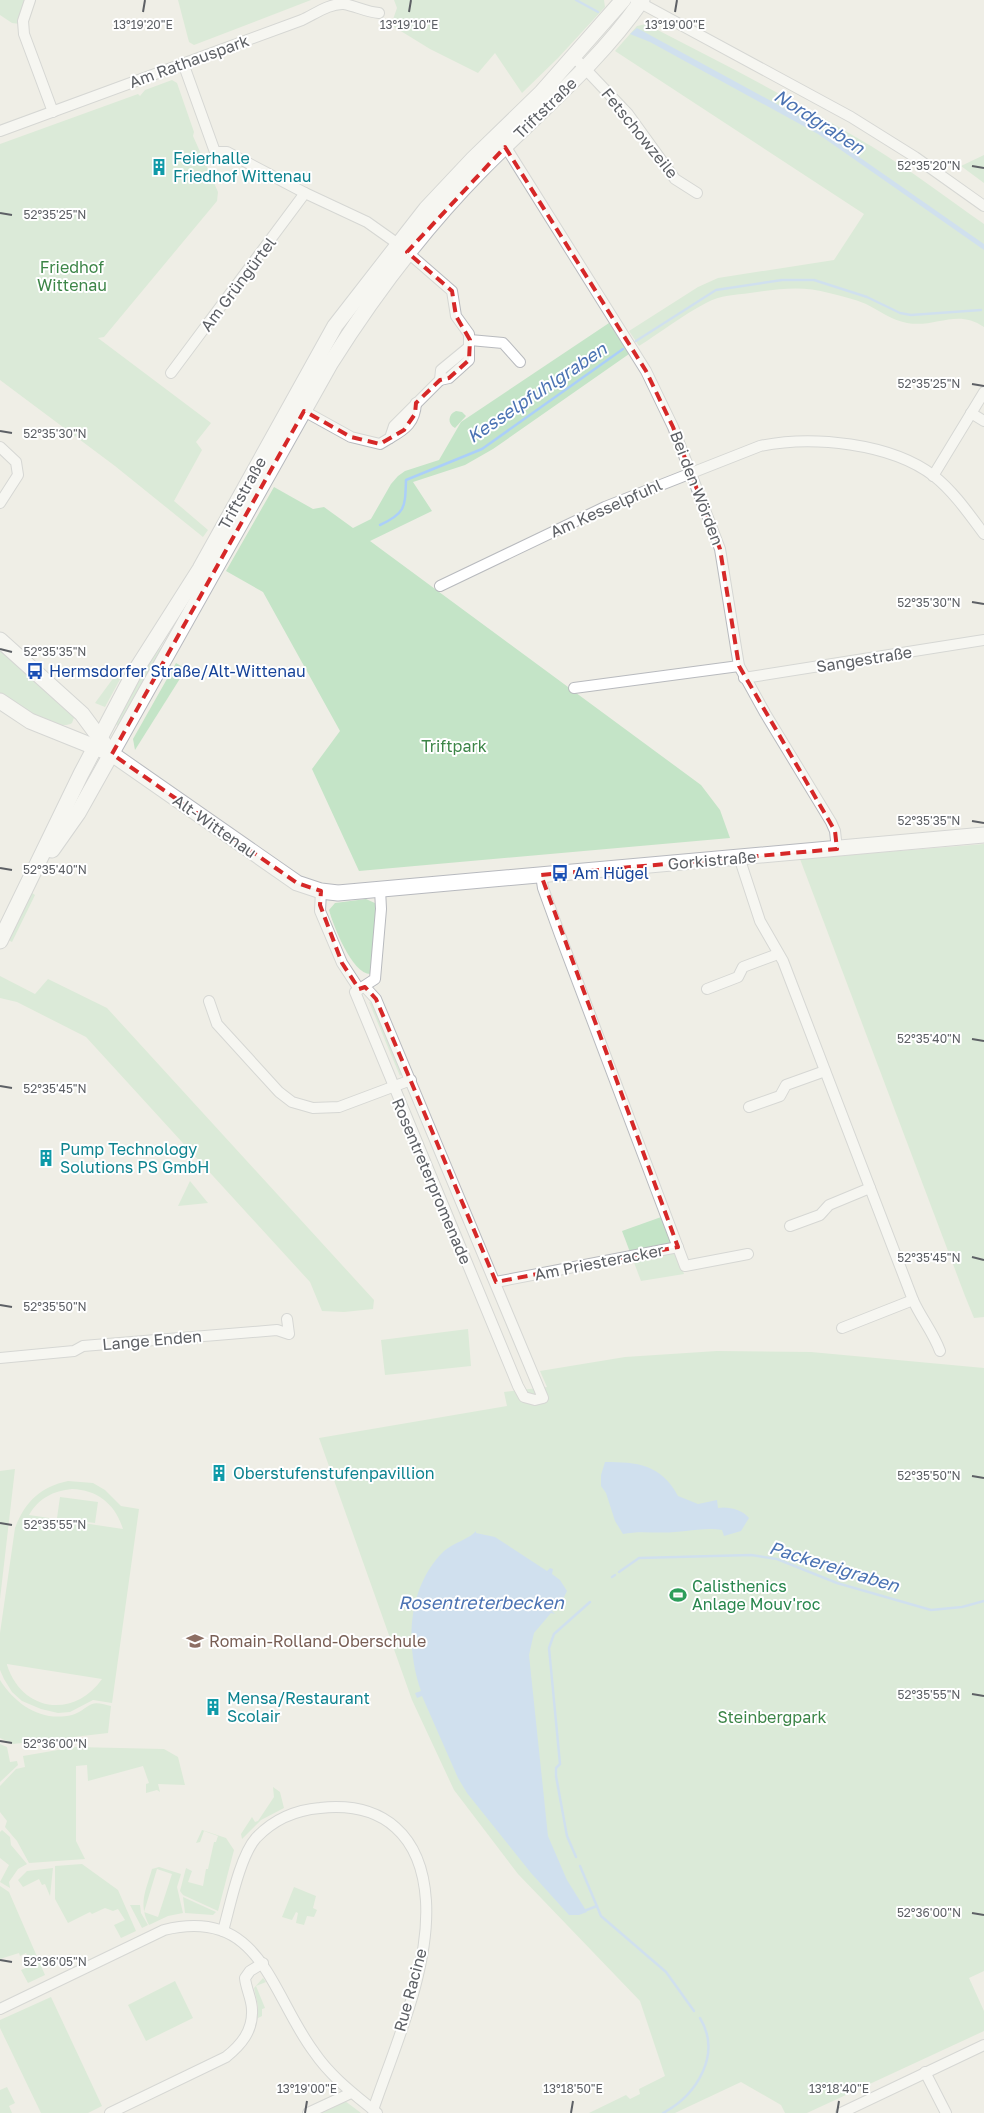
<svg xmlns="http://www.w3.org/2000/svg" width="984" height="2113" viewBox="0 0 984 2113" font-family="'Golos Text',sans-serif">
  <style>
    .green { fill: #c4e4c7; fill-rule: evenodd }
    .water { fill: #abcff9 }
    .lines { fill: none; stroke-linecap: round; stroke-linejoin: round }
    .stream { stroke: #abcff9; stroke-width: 2.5 }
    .street-casing { stroke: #b8babe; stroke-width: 12 }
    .secondary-casing { stroke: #b7b9be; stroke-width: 17 }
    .street { stroke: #fff; stroke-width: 10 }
    .secondary { stroke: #fff; stroke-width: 15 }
    .marked { fill: none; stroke: #d62828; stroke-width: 4; stroke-dasharray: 10 6; stroke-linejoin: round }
    .ticks { fill: none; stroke: #5d6065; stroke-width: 2 }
    .labels { text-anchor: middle; stroke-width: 4; stroke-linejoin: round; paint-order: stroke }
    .street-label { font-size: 16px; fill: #5d6065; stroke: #fff }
    .culture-label { font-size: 16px; fill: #0d838f; stroke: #fff; text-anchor: start }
    .park-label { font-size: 16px; fill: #3c8547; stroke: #fff }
    .transit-label { font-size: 16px; fill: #164399; stroke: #fff; text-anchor: start }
    .leisure-label { font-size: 16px; fill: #27864d; stroke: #fff; text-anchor: start }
    .education-label { font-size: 16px; fill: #785e54; stroke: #fff; text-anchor: start }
    .water-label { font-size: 18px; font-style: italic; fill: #4b73b3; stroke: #fff }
    .ticks-label { font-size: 12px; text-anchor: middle; fill: #5d6065; stroke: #fff; stroke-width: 4; stroke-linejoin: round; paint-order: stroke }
  </style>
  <rect width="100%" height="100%" fill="#efeee6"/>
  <!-- green -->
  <g class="green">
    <path d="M0,0H27L20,24L12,23L0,15Z"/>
    <path d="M178,0H311L194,45L189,42Z"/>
    <path d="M394,0H604L605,7L558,58L522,93L495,53L478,73L430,49L391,25L397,8Z"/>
    <path d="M646,24C722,63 798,102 871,146C910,170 947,198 984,224V327C957,308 936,328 907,323C891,320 880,311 866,304C854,299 841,296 829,293C802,285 778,289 750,293C735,295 721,295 706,303C683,315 661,332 639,346L629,331L698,287L718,278L834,260L864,214L615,51L637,26Z"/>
    <path d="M172,80L177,83L194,132L193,136L218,192L217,201L104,337L98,338L211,423L196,442L202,450L174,501L208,530L203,537L115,466L0,380V144L138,94L140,96L145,90Z"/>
    <path d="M984,155V183L961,166Z"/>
    <path d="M609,323L629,354L493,449L465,465L413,482L432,511L370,541L701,785L720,810L730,838L359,871L312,769L340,731L263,592L226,571L274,487L313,509L324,507L353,528L371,519L391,484L398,476L405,471L439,460L461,422Z"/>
    <path d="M456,411L462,412L466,416L455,428C447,424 448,414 456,411Z"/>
    <path d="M0,647L75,715L72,723C57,733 14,704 0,695Z"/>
    <path d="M160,648L164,651L121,730L116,724L139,679Z"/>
    <path d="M176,663L186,669L135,750L133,739Z"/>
    <path d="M120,669L124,672L105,707L95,703Z"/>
    <path d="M984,844V1317L974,1318L965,1296L800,859Z"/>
    <path d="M32,893L35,895L12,942L8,940Z"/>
    <path d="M366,899L377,904L372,974C353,977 333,925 329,910L335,903Z"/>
    <path d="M0,976L35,994L48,979L107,1008L374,1300L373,1309L344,1312L322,1311L310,1282L86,1037L17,1002L0,998Z"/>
    <path d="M369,1002L372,1003L402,1073L400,1076Z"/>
    <path d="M190,1181L208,1203L178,1206Z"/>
    <path d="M664,1216L684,1274L641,1281L622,1231Z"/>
    <path d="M468,1329L471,1366L385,1375L381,1340Z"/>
    <path d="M717,1351L811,1352L984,1368V1971L969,1978L984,2011V2031L807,2113H785L781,2105L741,2082L675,2113H589L626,2095L630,2099L640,2094L639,2089L665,2076L640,2001L518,1874L454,1790L412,1700L319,1438L507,1406L504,1392L547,1387L540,1371L625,1357Z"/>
    <path d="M15,1469L0,1599V1471Z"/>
    <path d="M68,1481L93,1483L105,1490L121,1506L139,1509L112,1703L93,1700L70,1712L58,1713L41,1709L22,1701L12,1692L4,1679L0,1670V1633L15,1528C25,1502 40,1487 68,1481ZM72,1489C98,1490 115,1504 123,1529L29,1515C39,1498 53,1491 72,1489ZM7,1665V1664L102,1679C74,1719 22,1712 7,1665Z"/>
    <path d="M60,1497L98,1502L95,1523L57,1518Z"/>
    <path d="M0,1680C16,1705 41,1722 72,1715C80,1713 85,1707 92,1704C97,1702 106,1705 111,1706L108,1733L13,1744L0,1738Z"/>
    <path d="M0,1744L7,1747L10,1762L17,1761L18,1765L0,1782Z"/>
    <path d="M75,1747L164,1749L178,1757L185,1785L158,1784L160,1792L157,1790L146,1793V1784L149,1783L143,1766L88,1781L87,1765L76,1766V1841L85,1859L29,1863L17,1841L5,1827L7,1821L0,1812V1786L16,1769L25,1767L23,1756Z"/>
    <path d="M273,1787L280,1792L284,1808L261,1820L242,1839L241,1834L252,1817L255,1822L258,1821L274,1797Z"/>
    <path d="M2,1830L10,1837L11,1845L27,1864L18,1869L9,1882L10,1888L0,1882L9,1865L0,1858V1832Z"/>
    <path d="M202,1830L226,1838L234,1850L218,1911L183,1895L180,1891L186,1868L192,1871L188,1882L203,1886L206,1869H208L214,1842H216L218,1836L204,1831L200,1842L196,1843Z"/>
    <path d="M82,1864L118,1890L136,1931L121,1938L114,1925L125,1920L118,1909L113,1911L105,1908L92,1914L90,1912L68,1923L55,1899V1866Z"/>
    <path d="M159,1867L181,1874L177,1887L183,1913L168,1916L149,1925C138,1903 146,1891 152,1869ZM157,1869L172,1874L158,1917L144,1912Z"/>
    <path d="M53,1868L50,1896L45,1884L42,1885L39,1879L23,1887L18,1880L27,1871Z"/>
    <path d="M0,1886L9,1892L45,1975L28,1983L21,1970L32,1965L26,1953L20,1956L19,1953L0,1959Z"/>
    <path d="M294,1887L316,1896L313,1908L317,1910L314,1917L307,1916L304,1925L296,1923L298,1913L296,1912L292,1920L282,1917Z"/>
    <path d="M183,1897L216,1912L213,1915L185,1913Z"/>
    <path d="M130,1905H140L141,1913L148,1925L142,1928Z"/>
    <path d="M263,1978L266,1982L256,1986L265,2008L262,2009V2016L258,2018V2006L254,1988Z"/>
    <path d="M175,1981L193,2018L146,2041L128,2005Z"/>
    <path d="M51,1997L102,2106L88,2113H41L0,2028V2020Z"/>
    <path d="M7,2087L15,2103L9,2106L12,2113H0V2090Z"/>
    <path d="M345,2101L361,2113H320Z"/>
  </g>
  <!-- water -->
  <g class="water">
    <path d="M637,28L806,120L984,244V250L818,134L650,42L630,34Z"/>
    <path d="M605,1462C637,1462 661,1464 678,1496L698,1504L717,1500L718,1508C728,1506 743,1510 749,1518L741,1531L724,1536L722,1530C705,1527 691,1531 675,1532C657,1534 641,1530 623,1534L615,1521L606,1493L601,1486V1475Z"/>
    <path d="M476,1531V1533L495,1537L547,1571L550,1568L553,1569L552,1574L560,1580L567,1591L562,1601L552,1611L555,1614L551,1613L534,1633L529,1655L548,1836L567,1880L587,1912L579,1915H569L531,1873L467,1793L458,1778L422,1696L417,1698L415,1693L421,1691C405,1645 407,1587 444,1551C453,1543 471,1538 476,1531Z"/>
  </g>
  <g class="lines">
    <!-- stream -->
    <g class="stream">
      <path d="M576,0L598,12"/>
      <path d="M636,341L716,290L782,280H814L867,297L900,313L911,315L981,310"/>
      <path d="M380,525C406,513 405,507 406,480L482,449L623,349"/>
      <path d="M619,1572L639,1558L751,1555L777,1559L837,1583L931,1610L962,1607L984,1601"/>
      <path d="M612,1577L615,1575"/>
      <path d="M576,1857L567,1836L556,1776V1768L560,1764L549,1648L554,1634L590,1602"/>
      <path d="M580,1866L601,1916L666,1972L694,2011"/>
      <path d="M584,1911L597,1906"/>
      <path d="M663,2113C697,2095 722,2054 700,2018"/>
    </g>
    <!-- street casing -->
    <g class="street-casing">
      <g id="street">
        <path d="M30,0L23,21L24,34L53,112"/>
        <path d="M635,0L851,117L915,157L984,206"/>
        <path d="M574,57L628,114L675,179L697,193"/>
        <path d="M183,63L215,152H227L305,193L367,222L398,244L452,291L456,316L469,334V347L441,370L440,380L394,426L390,438L380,444L351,437L304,411"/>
        <path d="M0,131L302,20C315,14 330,3 344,4C356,6 366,12 379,13"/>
        <path d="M502,141L646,371L673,427L720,549L739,666L765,713L831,822L835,831L837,849"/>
        <path d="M470,340L503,343L520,362"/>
        <path d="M171,373L305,193"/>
        <path d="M440,380L449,378L469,360V347"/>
        <path d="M971,413L984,421"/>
        <path d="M390,438C406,429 415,422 416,403"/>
        <path d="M0,447L16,462L18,475L0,503"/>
        <path d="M933,476L984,392"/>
        <path d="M440,586L605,507L760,446C812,435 891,443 934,476C954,492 969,514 984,534"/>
        <path d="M744,678L984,640"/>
        <path d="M574,688L739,666"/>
        <path d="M739,857L760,921L783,961L913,1300C921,1318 933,1332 940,1351"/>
        <path d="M541,875L543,888L560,935L685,1266L748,1254"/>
        <path d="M321,891L320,911L342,963L359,989"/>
        <path d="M365,987L376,999L543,1398L535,1400L524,1397L518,1386L355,992L375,979L381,909L380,889"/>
        <path d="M707,989L738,977L743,967L778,954"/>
        <path d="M209,1001L217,1024L279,1092L292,1102L313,1108L339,1107L411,1080"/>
        <path d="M749,1107L780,1096L786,1085L825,1071"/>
        <path d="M790,1226L820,1215L829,1205L870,1188"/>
        <path d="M496,1282L678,1247"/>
        <path d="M842,1328L913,1300"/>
        <path d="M0,1358L74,1351L83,1346L277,1330L289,1334L287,1319"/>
        <path d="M223,1931C230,1906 240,1856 256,1838C273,1820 296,1810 320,1808C384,1801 422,1836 426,1901C430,1969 395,2046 373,2110"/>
        <path d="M0,2009L164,1930C261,1906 270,1993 314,2052C331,2077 354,2094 377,2113"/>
        <path d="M925,2072L946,2113"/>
        <path d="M110,2113L226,2057C241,2045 253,2031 252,2010C252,1999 246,1989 245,1978L250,1971L263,1963"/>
        <path d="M308,2113L351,2093"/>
        <path d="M841,2113L984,2045"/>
      </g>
    </g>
    <!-- secondary casing -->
    <g class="secondary-casing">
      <g id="secondary">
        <path d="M0,640L82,714L105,745"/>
        <path d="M0,701L30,721L112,754L297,883L321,891L338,893L984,835"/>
        <path d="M52,850L78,813L330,364C374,294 423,229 481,170C536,114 597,65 642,0"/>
        <path d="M0,941L81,774L134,673L200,569L335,326L426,209L473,159L541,93L623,0"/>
      </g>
    </g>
    <!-- street -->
    <use href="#street" class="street"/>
    <!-- secondary -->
    <use href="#secondary" class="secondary"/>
  </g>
  <!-- marked area -->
  <path d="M0 0H984V2113H0ZM505,147L646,371L673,427L720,549L739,666L835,831L837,849L541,875L678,1247L496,1282L376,999L365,987L359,989L342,963L320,905L321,891L297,883L112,754L304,411L351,437L380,444L404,430L415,414L416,403L440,380L449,378L469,360L470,340L456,316L452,291L407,252Z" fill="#efeee6" fill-opacity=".55" fill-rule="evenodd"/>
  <path class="marked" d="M505,147L646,371L673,427L720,549L739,666L835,831L837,849L541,875L678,1247L496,1282L376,999L365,987L359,989L342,963L320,905L321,891L297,883L112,754L304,411L351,437L380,444L404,430L415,414L416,403L440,380L449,378L469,360L470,340L456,316L452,291L407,252Z"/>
  <!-- ticks -->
  <path class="ticks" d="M143,12L145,0M409,12L411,0M675,12L677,0M972,166L984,168M0,213L12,215M972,384L984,386M0,431L12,433M972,602L984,604M0,649L12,652M972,821L984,823M0,868L12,870M972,1039L984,1041M0,1086L12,1088M972,1257L984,1260M0,1305L12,1307M972,1476L984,1478M0,1523L12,1525M972,1694L984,1696M0,1741L12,1743M972,1913L984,1915M0,1960L12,1962M305,2113L307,2101M571,2113L573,2101M837,2113L839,2101"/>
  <!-- icons -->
  <defs>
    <g id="building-bare" transform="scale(1.35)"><path d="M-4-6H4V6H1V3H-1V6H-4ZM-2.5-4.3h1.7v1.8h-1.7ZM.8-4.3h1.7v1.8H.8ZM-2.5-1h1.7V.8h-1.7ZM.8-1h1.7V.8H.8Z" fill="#0f9aa8" stroke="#fff" stroke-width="2.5" paint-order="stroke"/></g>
    <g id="bus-bare" transform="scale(1.35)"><path d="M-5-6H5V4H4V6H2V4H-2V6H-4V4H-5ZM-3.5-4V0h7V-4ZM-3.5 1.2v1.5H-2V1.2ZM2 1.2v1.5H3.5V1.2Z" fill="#1a4fb4" stroke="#fff" stroke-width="2.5" paint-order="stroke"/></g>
    <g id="stadium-bare" transform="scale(1.35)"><path d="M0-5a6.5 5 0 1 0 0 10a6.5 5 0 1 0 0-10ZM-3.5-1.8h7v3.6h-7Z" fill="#2e9e5b" stroke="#fff" stroke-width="2.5" paint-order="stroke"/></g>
    <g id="school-bare" transform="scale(1.35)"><path d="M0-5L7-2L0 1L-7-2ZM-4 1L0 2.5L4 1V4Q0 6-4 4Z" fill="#8d6e63" stroke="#fff" stroke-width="2.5" paint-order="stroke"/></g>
  </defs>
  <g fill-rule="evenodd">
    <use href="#building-bare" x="159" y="167"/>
    <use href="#bus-bare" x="35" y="671"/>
    <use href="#bus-bare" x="560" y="873"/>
    <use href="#building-bare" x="46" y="1158"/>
    <use href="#building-bare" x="219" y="1473"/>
    <use href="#stadium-bare" x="678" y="1595"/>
    <use href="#school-bare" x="195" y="1641"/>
    <use href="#building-bare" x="213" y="1707"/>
  </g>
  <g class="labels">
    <!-- street labels -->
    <g class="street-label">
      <text transform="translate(189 61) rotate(-20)" y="6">Am Rathauspark</text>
      <text transform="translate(545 108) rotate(-44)" y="6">Triftstraße</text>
      <text transform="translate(640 133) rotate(51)" y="6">Fetschowzeile</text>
      <text transform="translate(238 284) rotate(-53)" y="6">Am Grüngürtel</text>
      <text transform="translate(697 488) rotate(69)" y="6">Bei den Wörden</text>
      <text transform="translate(242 493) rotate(-61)" y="6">Triftstraße</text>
      <text transform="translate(606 508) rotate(-24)" y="6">Am Kesselpfuhl</text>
      <text transform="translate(864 659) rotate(-9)" y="6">Sangestraße</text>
      <text transform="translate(215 826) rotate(35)" y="6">Alt-Wittenau</text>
      <text transform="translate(712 860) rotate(-5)" y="6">Gorkistraße</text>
      <text transform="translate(432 1181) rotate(67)" y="6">Rosentreterpromenade</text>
      <text transform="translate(599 1262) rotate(-11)" y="6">Am Priesteracker</text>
      <text transform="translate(152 1340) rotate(-5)" y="6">Lange Enden</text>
      <text transform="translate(410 1990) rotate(-75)" y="6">Rue Racine</text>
    </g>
    <!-- culture labels -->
    <g class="culture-label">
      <text x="173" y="164">Feierhalle<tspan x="173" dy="18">Friedhof Wittenau</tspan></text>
      <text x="60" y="1155">Pump Technology<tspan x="60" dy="18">Solutions PS GmbH</tspan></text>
      <text x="233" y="1479">Oberstufenstufenpavillion</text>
      <text x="227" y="1704">Mensa/Restaurant<tspan x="227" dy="18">Scolair</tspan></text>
    </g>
    <!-- park labels -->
    <g class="park-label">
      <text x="72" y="273">Friedhof<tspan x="72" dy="18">Wittenau</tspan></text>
      <text x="454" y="752">Triftpark</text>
      <text x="772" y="1723">Steinbergpark</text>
    </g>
    <!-- transit labels -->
    <g class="transit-label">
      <text x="49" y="677">Hermsdorfer Straße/Alt-Wittenau</text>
      <text x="574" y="879">Am Hügel</text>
    </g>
    <!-- leisure labels -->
    <g class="leisure-label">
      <text x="692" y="1592">Calisthenics<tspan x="692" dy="18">Anlage Mouv'roc</tspan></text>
    </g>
    <!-- education labels -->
    <g class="education-label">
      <text x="209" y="1647">Romain-Rolland-Oberschule</text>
    </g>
    <!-- water labels -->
    <g class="water-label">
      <text transform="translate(819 122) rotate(33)" y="6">Nordgraben</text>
      <text transform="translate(537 393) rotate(-34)" y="6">Kesselpfuhlgraben</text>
      <text transform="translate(834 1567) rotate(17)" y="6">Packereigraben</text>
      <text x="481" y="1609">Rosentreterbecken</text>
    </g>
  </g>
  <g class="ticks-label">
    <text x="143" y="29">13°19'20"E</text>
    <text x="409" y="29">13°19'10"E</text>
    <text x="675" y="29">13°19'00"E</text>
    <text x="929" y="170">52°35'20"N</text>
    <text x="55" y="219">52°35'25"N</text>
    <text x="929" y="388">52°35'25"N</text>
    <text x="55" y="438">52°35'30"N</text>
    <text x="929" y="607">52°35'30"N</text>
    <text x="55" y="656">52°35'35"N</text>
    <text x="929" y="825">52°35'35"N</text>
    <text x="55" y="874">52°35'40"N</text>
    <text x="929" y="1043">52°35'40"N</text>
    <text x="55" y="1093">52°35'45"N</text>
    <text x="929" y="1262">52°35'45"N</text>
    <text x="55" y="1311">52°35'50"N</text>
    <text x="929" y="1480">52°35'50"N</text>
    <text x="55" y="1529">52°35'55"N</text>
    <text x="929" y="1699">52°35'55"N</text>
    <text x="55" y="1748">52°36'00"N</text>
    <text x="929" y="1917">52°36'00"N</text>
    <text x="55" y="1966">52°36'05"N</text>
    <text x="307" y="2093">13°19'00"E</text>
    <text x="573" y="2093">13°18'50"E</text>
    <text x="839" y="2093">13°18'40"E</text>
  </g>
</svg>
